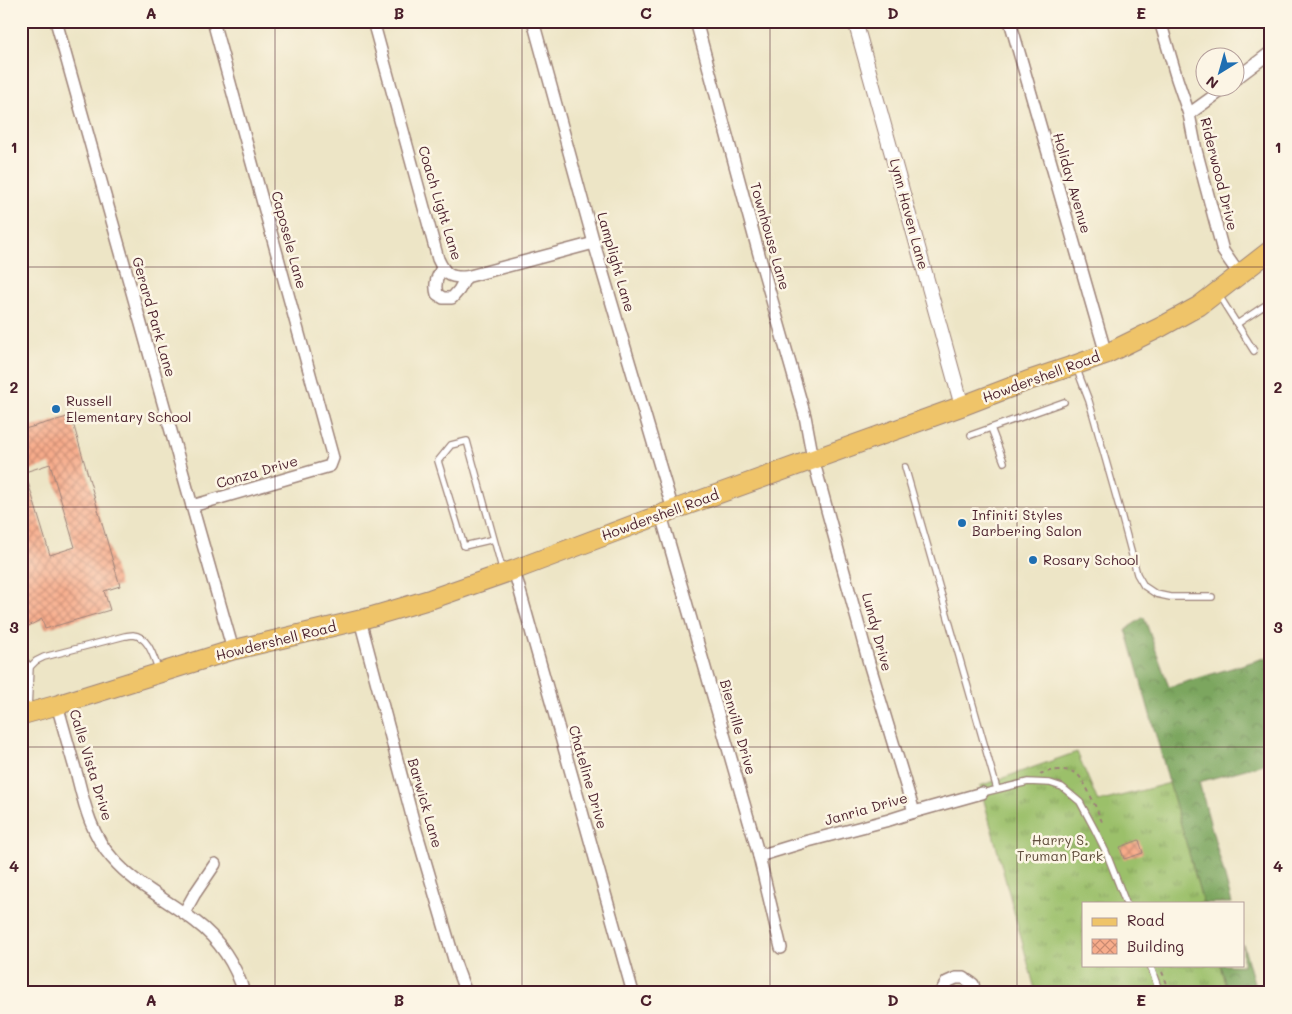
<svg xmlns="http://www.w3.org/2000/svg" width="1292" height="1014" viewBox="0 0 1292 1014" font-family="Mali,sans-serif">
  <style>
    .grass { fill: url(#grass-tufts); stroke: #72704b }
    .forest { fill: url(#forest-crowns); stroke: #636245 }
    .building { fill: url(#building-cross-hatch); fill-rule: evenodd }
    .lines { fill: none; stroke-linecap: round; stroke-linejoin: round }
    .service-casing { stroke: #9c8278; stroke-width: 8 }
    .minor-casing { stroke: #9c8278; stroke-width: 14 }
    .tertiary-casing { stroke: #9c8278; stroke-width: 16 }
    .primary-casing { stroke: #9c8278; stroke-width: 21 }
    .path { stroke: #9c8278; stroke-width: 2; stroke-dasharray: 4 4; stroke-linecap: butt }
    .service { stroke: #fff; stroke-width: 5.5 }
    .minor { stroke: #fff; stroke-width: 11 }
    .tertiary { stroke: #fff; stroke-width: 14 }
    .primary { stroke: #efc469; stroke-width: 19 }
    .grid { fill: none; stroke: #4a1f2b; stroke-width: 1; stroke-opacity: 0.55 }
    .poi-dot { fill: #1f6fb2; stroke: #fcf5e5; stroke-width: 2 }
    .labels { text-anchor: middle; stroke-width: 5; stroke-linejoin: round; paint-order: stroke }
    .street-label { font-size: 14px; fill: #4a1f2b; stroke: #fcf5e5 }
    .poi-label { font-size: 14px; fill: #4a1f2b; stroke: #fcf5e5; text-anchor: start }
    .park-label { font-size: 14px; fill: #624f3e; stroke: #fcf5e5 }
    .neatline { fill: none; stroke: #4a1f2b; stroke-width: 2 }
    .grid-label { font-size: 16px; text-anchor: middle; font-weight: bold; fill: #4a1f2b }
  </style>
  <defs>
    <pattern id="grass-tufts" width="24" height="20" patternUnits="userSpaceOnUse" patternTransform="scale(1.25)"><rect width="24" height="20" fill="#9bc06b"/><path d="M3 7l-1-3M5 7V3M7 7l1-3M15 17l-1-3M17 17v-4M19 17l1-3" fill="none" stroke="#809b58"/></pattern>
    <pattern id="forest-crowns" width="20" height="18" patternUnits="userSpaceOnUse" patternTransform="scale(1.25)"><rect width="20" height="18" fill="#7ca65f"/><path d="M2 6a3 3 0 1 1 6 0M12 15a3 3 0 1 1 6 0" fill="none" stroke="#68874f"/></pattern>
    <pattern id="building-cross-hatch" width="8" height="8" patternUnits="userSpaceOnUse" patternTransform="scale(1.25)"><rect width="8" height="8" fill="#f7ac8b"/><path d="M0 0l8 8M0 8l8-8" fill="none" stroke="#ca8b72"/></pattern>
  </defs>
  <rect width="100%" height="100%" fill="#fcf5e5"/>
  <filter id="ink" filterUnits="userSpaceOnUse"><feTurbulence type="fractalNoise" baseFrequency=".02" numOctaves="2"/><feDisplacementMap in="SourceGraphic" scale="10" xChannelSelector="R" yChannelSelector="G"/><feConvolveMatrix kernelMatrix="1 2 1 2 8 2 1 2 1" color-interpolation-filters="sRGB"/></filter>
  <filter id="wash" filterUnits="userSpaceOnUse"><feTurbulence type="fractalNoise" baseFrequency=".0096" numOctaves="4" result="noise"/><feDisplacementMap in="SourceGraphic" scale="20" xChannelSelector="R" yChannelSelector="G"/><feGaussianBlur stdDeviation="1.12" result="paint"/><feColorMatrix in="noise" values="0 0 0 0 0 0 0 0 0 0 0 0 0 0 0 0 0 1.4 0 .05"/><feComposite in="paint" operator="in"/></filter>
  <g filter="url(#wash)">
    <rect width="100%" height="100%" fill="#ede5c6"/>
    <!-- grass -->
    <path class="grass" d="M1077,752L1098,802L1170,783L1203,903H1083V965H1220L1228,993H1036L980,786Z"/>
    <!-- forest -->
    <g class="forest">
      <path d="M1144,617L1169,687L1271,656V762L1199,782L1232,903H1203L1126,629Z"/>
      <path d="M1243,944L1257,993H1228L1220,965H1243Z"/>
    </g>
    <g id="blocks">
      <!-- building -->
      <g class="building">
        <path d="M71,416L120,586L104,591L110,610L45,629L42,619L21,630V430ZM50,464L75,547L50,555L25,472Z"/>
        <path d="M1139,840L1143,853L1124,859L1120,847Z"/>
      </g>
    </g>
  </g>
  <g filter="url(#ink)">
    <use href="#blocks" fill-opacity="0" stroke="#9c8278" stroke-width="1"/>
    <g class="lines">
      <!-- service casing -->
      <g class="service-casing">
        <g id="service">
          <path d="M1218,294L1254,351"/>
          <path d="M1237,324L1264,306"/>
          <path d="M1076,367L1089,401L1121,514L1137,574L1144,586L1156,594L1170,597H1212"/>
          <path d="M991,428L1004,462"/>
          <path d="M971,435L1064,402"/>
          <path d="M905,467L997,789"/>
          <path d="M494,539L464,546L438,461L451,445L467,441L503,572"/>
          <path d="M21,657L30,667"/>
          <path d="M28,709L30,667L36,661L44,657L125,636C128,636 130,635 133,635C149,636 154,659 159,671"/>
          <path d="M982,793L1028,782L1050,783L1062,787L1080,802L1095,830L1106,852L1126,903"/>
          <path d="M1150,965L1160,993"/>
        </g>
      </g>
      <!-- minor casing -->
      <g class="minor-casing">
        <g id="minor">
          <path d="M56,21L192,506L233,650"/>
          <path d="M373,21L438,259C445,274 449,278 466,277L594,243"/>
          <path d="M533,21L594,243L673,510"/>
          <path d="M696,21L763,269L805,416L813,459L869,663L914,812"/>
          <path d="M1010,21L1106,354"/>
          <path d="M1160,21L1177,79L1189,114L1196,150L1223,251L1239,274"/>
          <path d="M1234,80L1271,52"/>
          <path d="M1189,114L1225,88"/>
          <path d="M442,268C437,277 434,284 437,294L443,298H452L459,290L466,277"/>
          <path d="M192,506L330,466L333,458L213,21"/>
          <path d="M661,515L759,856L781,948"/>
          <path d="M514,570L633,993"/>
          <path d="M360,620L413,820L456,966L466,993"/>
          <path d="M57,705C64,729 70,752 77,775C84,803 91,835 112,858C136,886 167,899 196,922C219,939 236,965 244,993"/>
          <path d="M759,856L808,841L889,820L914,812L982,793"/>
          <path d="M184,913L194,895L215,864"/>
          <path d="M940,993L947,982L956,978H964L973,984L975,993"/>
        </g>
      </g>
      <!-- tertiary casing -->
      <g class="tertiary-casing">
        <path id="tertiary" d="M855,21L962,406"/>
      </g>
      <!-- primary casing -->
      <g class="primary-casing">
        <path id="primary" d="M21,715L57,705L233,650L360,620L431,599L514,570L673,510L962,406L1027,381L1075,365L1106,354L1161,327L1199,306L1271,250"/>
      </g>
      <!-- path -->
      <g class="path">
        <path d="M1040,774C1050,770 1069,767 1078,775C1086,782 1098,813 1103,824"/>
        <path d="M1162,972L1171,993"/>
      </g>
      <!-- service -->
      <use href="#service" class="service"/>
      <!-- minor -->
      <use href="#minor" class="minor"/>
      <!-- tertiary -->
      <use href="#tertiary" class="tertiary"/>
      <!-- primary -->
      <use href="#primary" class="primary"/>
    </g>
  </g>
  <!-- grid -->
  <path class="grid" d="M275,21V993M522,21V993M770,21V993M1017,21V993M21,267H1271M21,507H1271M21,747H1271"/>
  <!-- markers -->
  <g class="poi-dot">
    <circle cx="56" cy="409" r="5"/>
    <circle cx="962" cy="523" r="5"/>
    <circle cx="1033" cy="560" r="5"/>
  </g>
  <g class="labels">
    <!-- street labels -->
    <g class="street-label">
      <text transform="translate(1219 174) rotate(76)" y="5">Riderwood Drive</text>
      <text transform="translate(1072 183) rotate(74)" y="5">Holiday Avenue</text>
      <text transform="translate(440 203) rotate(73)" y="5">Coach Light Lane</text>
      <text transform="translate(909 214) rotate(75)" y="5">Lynn Haven Lane</text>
      <text transform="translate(770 236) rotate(74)" y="5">Townhouse Lane</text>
      <text transform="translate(289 240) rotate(75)" y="5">Caposele Lane</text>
      <text transform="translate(616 262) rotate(74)" y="5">Lamplight Lane</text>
      <text transform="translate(154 317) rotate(74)" y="5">Gerard Park Lane</text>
      <text transform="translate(1041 377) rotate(-20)" y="5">Howdershell Road</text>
      <text transform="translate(257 472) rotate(-16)" y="5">Conza Drive</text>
      <text transform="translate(660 515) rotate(-20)" y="5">Howdershell Road</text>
      <text transform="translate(877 632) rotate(75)" y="5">Lundy Drive</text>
      <text transform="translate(276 641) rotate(-14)" y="5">Howdershell Road</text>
      <text transform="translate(738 727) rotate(74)" y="5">Bienville Drive</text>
      <text transform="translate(91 765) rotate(73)" y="5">Calle Vista Drive</text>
      <text transform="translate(588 777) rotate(74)" y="5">Chateline Drive</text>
      <text transform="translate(425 803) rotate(74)" y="5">Barwick Lane</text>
      <text transform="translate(866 809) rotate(-16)" y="5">Janria Drive</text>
    </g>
    <!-- poi labels -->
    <g class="poi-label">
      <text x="66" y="406">Russell<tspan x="66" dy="16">Elementary School</tspan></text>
      <text x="972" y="520">Infiniti Styles<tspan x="972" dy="16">Barbering Salon</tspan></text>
      <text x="1043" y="565">Rosary School</text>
    </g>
    <!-- park labels -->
    <g class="park-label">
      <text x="1060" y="845">Harry S.<tspan x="1060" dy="16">Truman Park</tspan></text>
    </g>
  </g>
  <!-- margin -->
  <rect width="1292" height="1014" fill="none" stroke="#fcf5e5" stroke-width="55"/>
  <!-- legend -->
  <rect x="1082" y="902" width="162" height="65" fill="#fcf5e5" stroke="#b59f9b"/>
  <rect x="1092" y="918" width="25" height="8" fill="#efc469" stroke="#b59f9b"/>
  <text x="1127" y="926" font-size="15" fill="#4a1f2b">Road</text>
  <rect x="1092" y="939" width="25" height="15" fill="url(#building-cross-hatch)" stroke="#b59f9b"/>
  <text x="1127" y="952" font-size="15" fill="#4a1f2b">Building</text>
  <!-- north arrow -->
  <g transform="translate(1220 72) rotate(217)"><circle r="24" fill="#fcf5e5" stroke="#b59f9b"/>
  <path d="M0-4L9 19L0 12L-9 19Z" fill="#1f6fb2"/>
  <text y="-8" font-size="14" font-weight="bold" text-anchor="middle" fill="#4a1f2b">N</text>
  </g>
  <rect x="28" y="28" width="1236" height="958" class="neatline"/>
  <g class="grid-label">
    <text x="151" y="19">A</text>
    <text x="399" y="19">B</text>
    <text x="646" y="19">C</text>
    <text x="893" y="19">D</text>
    <text x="1141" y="19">E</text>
    <text x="14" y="153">1</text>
    <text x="1278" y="153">1</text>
    <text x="14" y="393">2</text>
    <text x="1278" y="393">2</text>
    <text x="14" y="633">3</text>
    <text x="1278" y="633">3</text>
    <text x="14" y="872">4</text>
    <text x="1278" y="872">4</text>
    <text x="151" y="1006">A</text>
    <text x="399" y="1006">B</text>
    <text x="646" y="1006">C</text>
    <text x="893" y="1006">D</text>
    <text x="1141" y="1006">E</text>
  </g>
</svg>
